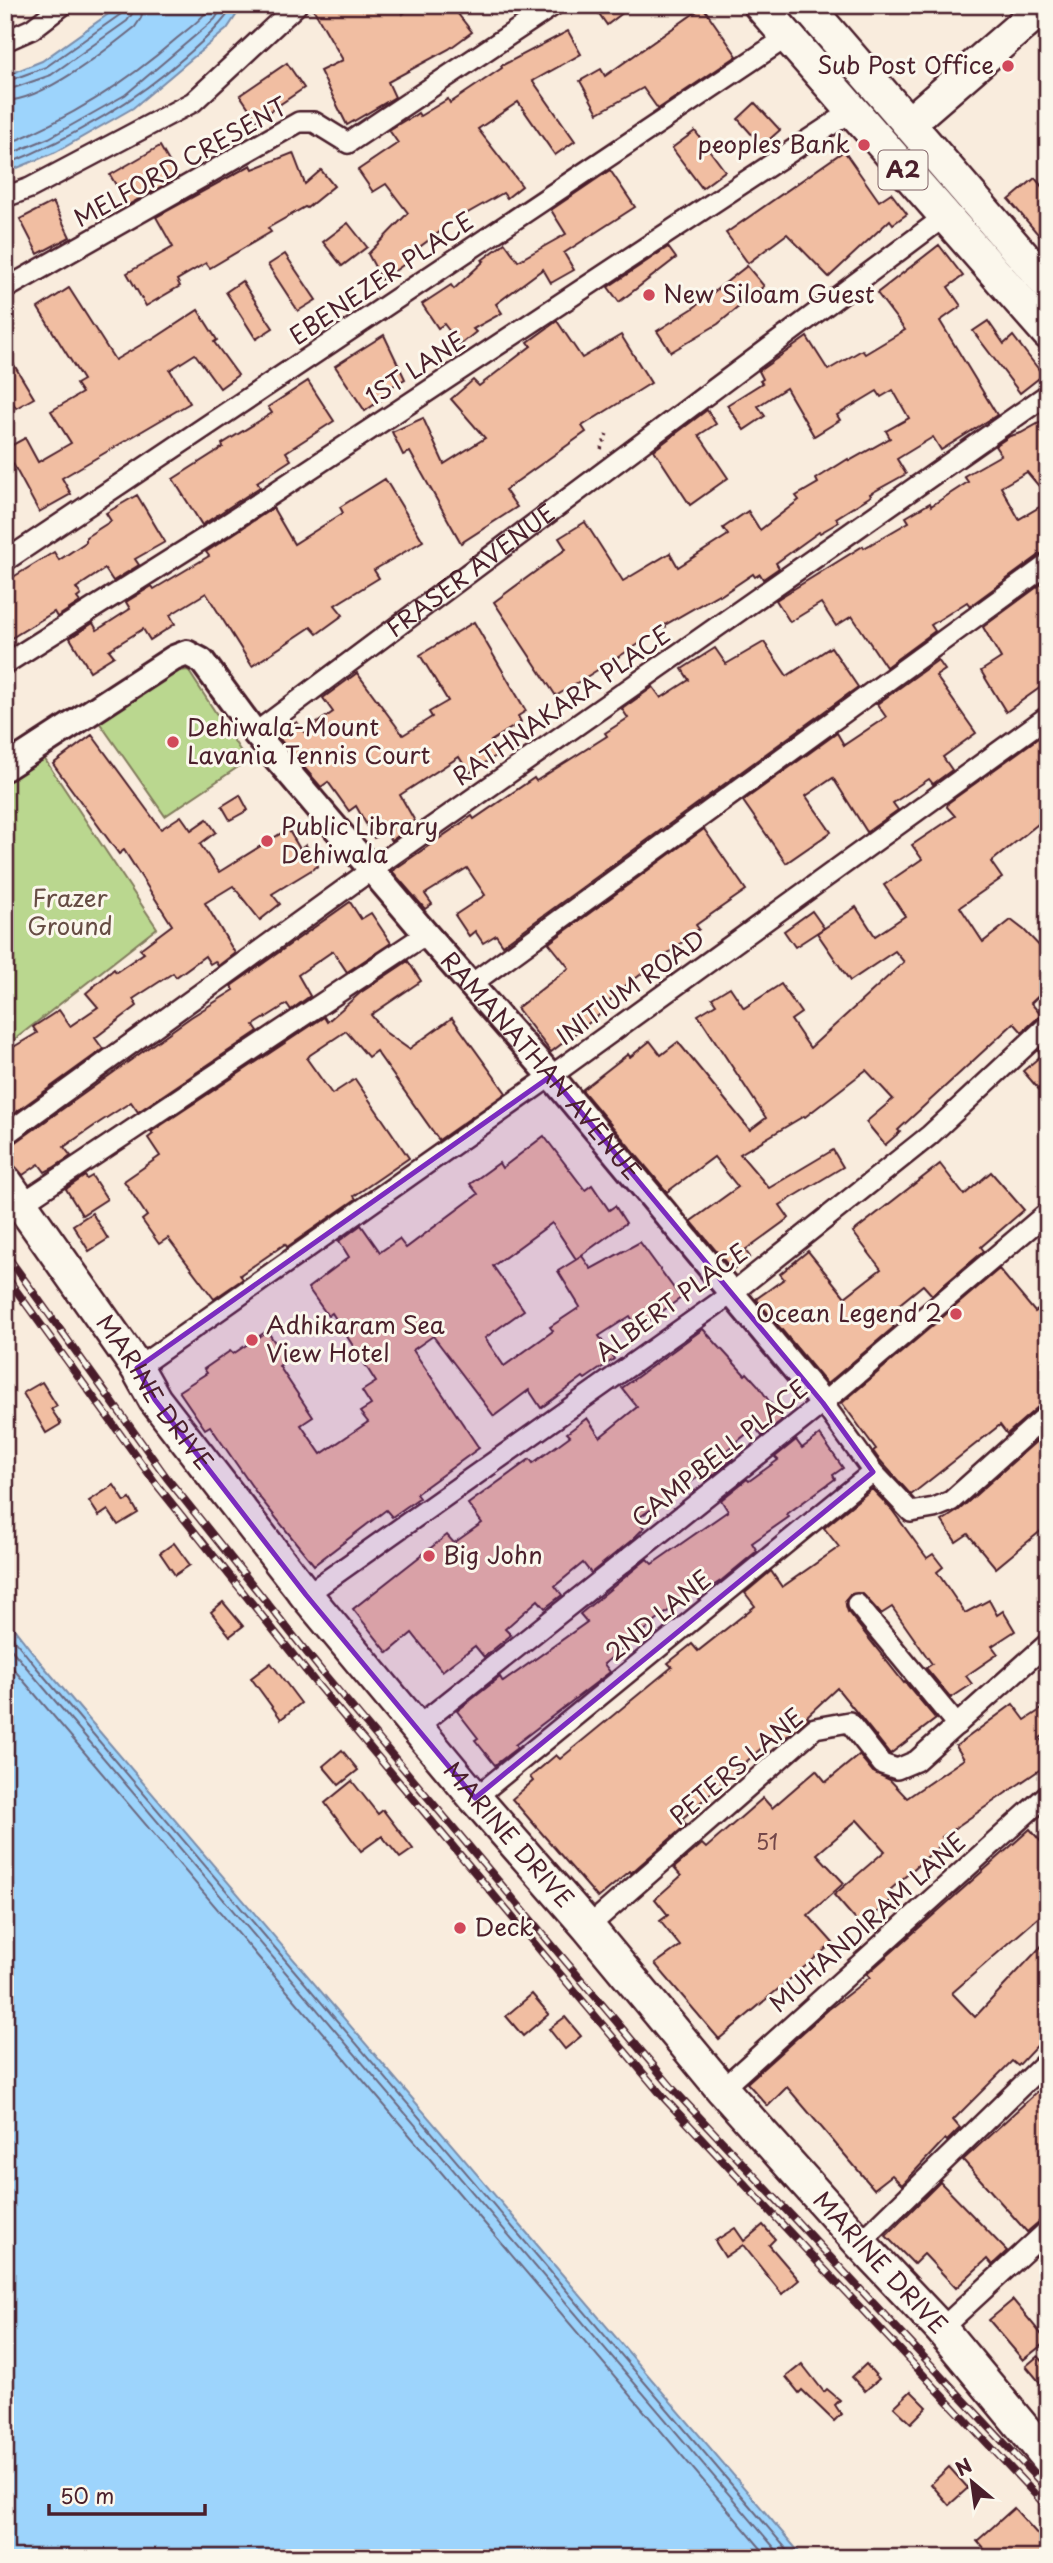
<svg xmlns="http://www.w3.org/2000/svg" width="1053" height="2563" viewBox="0 0 1053 2563" font-family="'Playpen Sans',sans-serif">
  <style>
    .green { fill: #bad78f; stroke: #827b5d; stroke-width: 2 }
    .water { fill: #9dd4fc; stroke: #7c8ca8; stroke-width: 2 }
    .lines { fill: none; stroke-linecap: round; stroke-linejoin: round }
    .shore { stroke: #6b677f; stroke-width: 2 }
    .building { fill: #f1bea2; stroke: #4a1f2b; stroke-width: 2 }
    .minor-casing { stroke: #4a1f2b; stroke-width: 24 }
    .tertiary-casing { stroke: #4a1f2b; stroke-width: 30 }
    .primary-casing { stroke: #4a1f2b; stroke-width: 37 }
    .trunk-casing { stroke: #4a1f2b; stroke-width: 37 }
    .path { stroke: #4a1f2b; stroke-width: 3.5; stroke-dasharray: 2 5; stroke-linecap: butt }
    .minor { stroke: #fbf7ec; stroke-width: 19 }
    .tertiary { stroke: #fbf7ec; stroke-width: 24 }
    .primary { stroke: #fbf7ec; stroke-width: 32 }
    .trunk { stroke: #fbf7ec; stroke-width: 32 }
    .rail-casing { stroke: #4a1f2b; stroke-width: 8 }
    .rail { stroke: #fbf7ec; stroke-width: 5; stroke-dasharray: 16; stroke-linecap: butt }
    .marked { fill: #7b2cbf; fill-opacity: 0.2; stroke: #7b2cbf; stroke-width: 5; stroke-linejoin: round }
    .poi-dot { fill: #d1495b; stroke: #fbf7ec; stroke-width: 2.5 }
    .labels { text-anchor: middle; stroke-width: 6; stroke-linejoin: round; paint-order: stroke }
    .number-label { font-size: 21px; fill: #744749 }
    .shield { fill: #fbf7ec; stroke: #7f6065; stroke-width: 2 }
    .shield-label { font-size: 23px; font-weight: bold; fill: #4a1f2b }
    .poi-label { font-size: 24px; fill: #4a1f2b; stroke: #fbf7ec; text-anchor: start }
    .street-label { font-size: 24px; fill: #4a1f2b; stroke: #fbf7ec }
    .park-label { font-size: 24px; fill: #664d44; stroke: #fbf7ec }
  </style>
  <rect width="100%" height="100%" fill="#f9ecdd"/>
  <filter id="ink" filterUnits="userSpaceOnUse"><feTurbulence type="fractalNoise" baseFrequency=".0143" numOctaves="2"/><feDisplacementMap in="SourceGraphic" scale="14" xChannelSelector="R" yChannelSelector="G"/><feConvolveMatrix kernelMatrix="1 2 1 2 8 2 1 2 1" color-interpolation-filters="sRGB"/></filter>
  <g filter="url(#ink)">
    <!-- green -->
    <g class="green">
      <path d="M188,670L247,761L165,816L99,722L170,672Z"/>
      <path d="M42,755L157,928L5,1047V781Z"/>
    </g>
    <!-- water -->
    <g class="water">
      <path d="M121,5H243L227,29L133,108L56,152L5,173V76L42,61Z"/>
      <path d="M5,1617L41,1663L804,2558H5Z"/>
    </g>
    <g class="lines">
      <!-- shore -->
      <g class="shore">
        <path d="M5,82L46,67L121,14L124,5"/>
        <path d="M5,91L51,75L127,21L132,14L133,5"/>
        <path d="M5,101C44,100 105,51 135,27L141,18L144,5"/>
        <path d="M5,145C68,119 125,84 176,39C188,29 203,19 211,5"/>
        <path d="M5,156L49,138L125,95L215,19L224,5"/>
        <path d="M5,165C72,138 132,104 186,56C204,40 221,26 234,5"/>
        <path d="M5,1628L36,1667L794,2558"/>
        <path d="M5,1642L783,2558"/>
        <path d="M5,1659L769,2558"/>
      </g>
    </g>
    <!-- building -->
    <g class="building">
      <path d="M311,5H399L403,14L414,5H451L472,32L449,49L388,82L395,97L347,125L320,71L343,60Z"/>
      <path d="M593,5H633L607,25Z"/>
      <path d="M703,7L737,56L658,109L643,88L598,113L580,81L601,69L605,76Z"/>
      <path d="M568,31L581,54L533,81L575,141L555,155L518,102L478,129L522,186L507,198L503,193L457,219L417,249L420,253L382,280L368,254L408,213L386,184L373,192L358,170L398,143L389,130L407,119L408,120L418,113L420,116L448,99L450,103L502,68L501,66Z"/>
      <path d="M287,63L304,88L257,120L240,95Z"/>
      <path d="M755,103L780,130L762,146L738,119Z"/>
      <path d="M695,131L725,171L702,188L672,148Z"/>
      <path d="M160,146L178,177L128,205L110,175Z"/>
      <path d="M844,151L879,201L891,193L907,214L893,224L890,220L829,277L787,234L748,263L726,233Z"/>
      <path d="M293,153L305,184L321,170L334,186L307,208L305,207L268,228L271,232L210,268L206,263L177,280L180,286L146,306L127,273L173,247L156,217L251,165L253,169Z"/>
      <path d="M610,170L635,207L564,253L574,270L551,283L543,269L496,304L502,313L473,329L476,332L460,345L444,324L438,328L422,304L451,285L454,289L484,261L482,260L505,243L518,261L566,234L551,210Z"/>
      <path d="M1035,178L1048,194V246L1009,200Z"/>
      <path d="M53,202L70,237L38,254L20,219Z"/>
      <path d="M348,223L367,247L342,266L323,242Z"/>
      <path d="M939,245L963,276L948,287L961,306L940,321L997,415L941,450L933,437L897,459L906,474L870,494L871,496L836,518L839,522L820,533L819,532L776,563L779,568L763,579L760,574L755,577L753,574L720,596L719,594L665,625L666,627L556,696L494,602L566,549L559,538L585,522L623,581L670,553L678,567L728,535L723,528L748,511L760,530L799,500L796,496L818,483L816,479L848,459L849,461L890,438L886,431L909,418L893,390L881,397L877,391L837,415L840,420L814,436L786,388L758,406L765,416L744,430L727,405L762,383L760,381L763,379L759,371L807,337L828,370L862,350L865,354L905,330L877,293Z"/>
      <path d="M668,247L676,258L619,302L608,287Z"/>
      <path d="M285,254L316,300L298,311L268,265Z"/>
      <path d="M747,266L764,286L718,324L671,352L657,331L692,309Z"/>
      <path d="M242,281L273,328L256,339L226,292Z"/>
      <path d="M69,288L115,360L151,339L152,340L198,310L217,340L214,342L238,375L220,388L195,354L170,370L190,403L62,478L71,494L39,512L5,449L25,438L38,462L71,443L51,411L82,393L76,384L83,380L38,308Z"/>
      <path d="M557,321L582,358L621,335L651,383L582,426L586,432L505,490L517,507L461,543L410,452L403,455L392,432L423,418L444,464L485,438L451,399L473,380L479,386L531,346L528,342Z"/>
      <path d="M988,321L1004,344L1013,336L1043,375L1020,393L973,331Z"/>
      <path d="M384,335L405,379L389,388L392,392L365,411L335,366Z"/>
      <path d="M5,350L34,398L16,408L5,389Z"/>
      <path d="M308,381L334,421L286,452L291,460L257,482L260,487L202,525L173,479L223,447L222,444L272,413L268,407Z"/>
      <path d="M707,410L716,424L699,435L728,478L690,505L654,450Z"/>
      <path d="M1048,418V497L1027,472L1001,487L1019,519L1048,502V552L1041,554L970,606L967,602L931,625L935,631L886,667L852,616L836,626L821,603L790,622L776,600L863,546L864,548L909,522L906,517L930,503L931,506L968,482L964,476L1001,455L995,446L1010,436L1021,433Z"/>
      <path d="M385,479L423,541L374,570L379,578L335,605L343,615L317,634L311,627L252,666L206,593L170,615L175,624L150,640L143,629L109,650L114,656L90,671L70,638L93,623L97,630L130,609L126,602L152,586L154,589L209,556L206,552L273,508L294,544L343,513L340,507Z"/>
      <path d="M137,495L165,542L135,559L139,565L113,581L105,569L76,588L81,595L77,598L80,602L57,617L54,612L5,642V582L54,552L59,560L86,542V537L111,521L106,513Z"/>
      <path d="M1048,579V682L1006,712L981,671L1001,658L983,627Z"/>
      <path d="M474,622L526,711L518,716L521,722L491,741L499,754L469,773L459,757L400,795L416,823L391,841L386,832L374,838L356,806L349,811L328,782L321,787L277,736L297,722L304,732L333,712L323,698L357,673L403,735L432,717L429,712L448,701L420,655Z"/>
      <path d="M764,642L787,676L831,647L858,687L503,945L496,935L483,943L475,931L469,936L455,915L485,895L467,868L425,894L432,904L425,909L392,871L472,816L474,819L534,778L536,781L607,736L605,733L628,718L622,709L653,687L661,698L689,680L682,669L715,648L726,664Z"/>
      <path d="M938,660L945,670L936,676L976,733L943,757L952,770L933,784L929,779L893,803L898,810L867,832L833,778L806,796L831,832L786,863L743,801L837,733L844,745L886,717L877,704Z"/>
      <path d="M1048,731V816L991,862L1002,878L960,907L983,942L1011,920L1024,930L1048,955V987L1031,1003L1041,1015L1022,1032L1014,1023L898,1130L900,1132L885,1145L866,1122L893,1099L866,1070L805,1117L804,1116L740,1154L769,1188L833,1150L843,1167L780,1205L789,1218L745,1250L750,1257L732,1270L691,1221L738,1187L714,1157L667,1192L582,1090L628,1054L630,1057L650,1041L661,1055L678,1042L750,1130L766,1118L698,1015L716,1004L712,998L730,987L744,1008L781,984L801,1013L791,1020L810,1048L904,962L895,951L850,981L817,933L856,907L875,936L905,916L884,885L922,859L912,845L955,816L947,807L948,803Z"/>
      <path d="M92,735L161,829L181,816L191,830L207,819L216,832L200,844L219,872L288,829L300,849L306,845L318,866L272,894L280,904L260,920L233,886L205,903L235,953L218,966L215,961L210,964L205,956L176,977L173,973L133,999L137,1006L95,1038L103,1049L5,1120V1052L37,1033L33,1027L59,1010L70,1026L98,1007L86,993L114,969L116,972L144,953L140,949L172,925L124,850L119,854L53,764Z"/>
      <path d="M240,795L248,810L230,820L222,806Z"/>
      <path d="M704,829L746,890L696,925L699,929L635,979L634,978L604,1006L607,1009L551,1052L517,1008L569,968L549,943Z"/>
      <path d="M350,902L361,919L371,913L391,943L347,972L333,951L298,975L310,996L291,1010L287,1004L254,1025L258,1031L138,1112L131,1102L100,1122L64,1147L71,1156L53,1168L45,1172L39,1164L23,1175L12,1164L5,1154V1147L12,1145L191,1017L234,990L231,986Z"/>
      <path d="M812,911L824,928L795,947L784,931Z"/>
      <path d="M408,961L421,981L371,1015L385,1032L409,1049L452,1018L506,1093L439,1140L376,1051L368,1057L346,1031L310,1055L307,1059L332,1094L355,1079L409,1158L354,1196L356,1199L287,1247L285,1244L240,1275L243,1279L214,1299L168,1238L159,1244L142,1220L147,1216L124,1181L160,1156L148,1138L153,1134L151,1132L324,1017L327,1022L360,993Z"/>
      <path d="M1048,1042V1100L1023,1071L1042,1055L1038,1051Z"/>
      <path d="M544,1136L585,1190L592,1185L609,1210L615,1206L626,1223L576,1259L552,1223L493,1266L524,1310L485,1338L504,1366L553,1331L550,1327L580,1307L558,1271L582,1256L591,1269L640,1242L681,1298L638,1328L630,1316L599,1336L614,1359L585,1379L583,1377L541,1408L529,1390L494,1416L433,1336L413,1350L479,1448L416,1494L419,1498L392,1517L386,1510L314,1565L260,1498L210,1426L205,1429L179,1391L207,1373L204,1369L230,1351L233,1354L267,1331L287,1360L279,1366L313,1417L301,1425L321,1454L368,1422L360,1412L371,1405L362,1391L376,1382L332,1313L328,1316L308,1288L349,1257L339,1241L361,1225L380,1252L399,1239L406,1248L478,1194L470,1184L499,1163L502,1168Z"/>
      <path d="M940,1164L964,1195L991,1172L1024,1210L981,1247L984,1251L932,1295L923,1285L885,1316L894,1327L827,1384L756,1299L784,1279L780,1274L808,1251L845,1297L881,1269L853,1232Z"/>
      <path d="M85,1176L87,1179L92,1176L107,1199L82,1215L66,1189Z"/>
      <path d="M92,1213L108,1239L89,1251L73,1225Z"/>
      <path d="M999,1269L1035,1312L1048,1302V1402L1040,1405L1007,1434L1000,1425L911,1495L878,1458L873,1451L876,1449L842,1403Z"/>
      <path d="M703,1329L745,1375L747,1373L758,1385L782,1420L762,1436L755,1427L727,1450L733,1459L706,1481L701,1475L637,1519L644,1528L632,1540L591,1573L583,1563L555,1586L562,1595L545,1608L538,1600L505,1629L511,1635L484,1657L475,1646L442,1671L412,1633L388,1653L353,1609L447,1535L454,1543L482,1523L468,1504L530,1459L533,1463L570,1436L567,1433L587,1418L600,1437L637,1407L622,1388Z"/>
      <path d="M42,1382L57,1406L51,1409L61,1424L46,1433L23,1393Z"/>
      <path d="M1048,1431V1525L996,1568L968,1534L956,1542L942,1521L959,1510Z"/>
      <path d="M820,1435L843,1468L833,1475L835,1479L787,1514L789,1517L752,1543L757,1551L722,1580L698,1596L694,1590L604,1664L610,1672L515,1745L517,1748L495,1765L475,1740L478,1738L457,1711L500,1677L503,1682L587,1622L580,1614L647,1559L652,1564L728,1511L721,1500L747,1479L749,1481L778,1460L775,1457L796,1440L802,1448Z"/>
      <path d="M114,1485L125,1502L130,1499L138,1513L118,1525L108,1510L99,1516L89,1501Z"/>
      <path d="M872,1489L892,1510L927,1558L933,1554L943,1567L937,1572L965,1613L989,1600L997,1615L1003,1611L1015,1631L992,1646L998,1654L966,1676L972,1684L951,1698L926,1668L932,1664L892,1607L881,1614L862,1593L850,1594L845,1600L848,1612L904,1683L905,1682L936,1719L890,1754L837,1688L807,1716L809,1718L779,1743L774,1737L682,1819L686,1825L631,1873L630,1871L598,1898L512,1799L533,1781L530,1777L556,1755L560,1759L672,1667L668,1663L692,1644L698,1651L755,1606L745,1593L771,1571L782,1587L839,1547L824,1528Z"/>
      <path d="M174,1543L190,1565L175,1575L160,1553Z"/>
      <path d="M223,1602L243,1626L230,1636L211,1612Z"/>
      <path d="M271,1663L301,1703L281,1719L251,1678Z"/>
      <path d="M1013,1704L1025,1720L1048,1705V1733L1040,1738L1048,1751V1764L942,1837L945,1841L890,1890L896,1896L861,1926L834,1895L885,1851L857,1820L817,1854L844,1883L808,1915L833,1943L719,2039L655,1964L680,1946L660,1921L668,1915L655,1899L681,1876L674,1868L702,1844L706,1848L763,1798L772,1808L816,1770L826,1782L859,1755L873,1772L890,1780L907,1798L964,1759L956,1746Z"/>
      <path d="M342,1750L358,1770L339,1785L323,1766Z"/>
      <path d="M352,1781L378,1814L383,1810L413,1849L400,1858L382,1836L361,1851L325,1803Z"/>
      <path d="M1030,1829L1048,1850V1909L952,1993L975,2017L1048,1939V2034L1018,2066L1012,2061L953,2120L960,2128L947,2141L945,2139L902,2185L892,2175L874,2189L787,2087L768,2106L747,2083L829,2009L870,1977L867,1974Z"/>
      <path d="M532,1994L549,2014L523,2036L506,2016Z"/>
      <path d="M565,2017L581,2036L565,2049L549,2029Z"/>
      <path d="M1048,2082V2214L1027,2232L963,2160Z"/>
      <path d="M940,2182L1007,2251L992,2265L987,2259L956,2288L924,2254L914,2264L886,2236Z"/>
      <path d="M763,2225L775,2239L769,2245L799,2280L782,2294L743,2245L725,2257L715,2241L735,2228L744,2241Z"/>
      <path d="M1013,2300L1047,2341L1023,2360L989,2320Z"/>
      <path d="M1038,2356L1048,2367V2392L1026,2366Z"/>
      <path d="M802,2364L824,2392L827,2389L840,2400L835,2405L841,2414L834,2421L802,2390L799,2393L786,2377Z"/>
      <path d="M866,2364L879,2379L865,2391L852,2377Z"/>
      <path d="M911,2391L927,2407L911,2423L894,2407Z"/>
      <path d="M949,2467L968,2488L949,2505L931,2484Z"/>
      <path d="M1014,2508L1048,2546V2558H992L977,2541Z"/>
    </g>
    <g class="lines">
      <!-- minor casing -->
      <g class="minor-casing">
        <g id="minor">
          <path d="M5,41L32,29L63,5"/>
          <path d="M5,197L30,188L193,102L297,5"/>
          <path d="M5,289L299,122H314L348,143L554,5"/>
          <path d="M5,561L787,37"/>
          <path d="M5,664L230,522L852,111"/>
          <path id="s1" d="M255,733L944,217"/>
          <path d="M470,985L1048,564"/>
          <path d="M5,1135L371,870L1048,394"/>
          <path d="M21,1204L426,934"/>
          <path d="M137,1368L551,1076L1048,716"/>
          <path d="M823,1403L873,1472L911,1512L934,1508L951,1501L1048,1414"/>
          <path d="M306,1595L731,1294L930,1135L1048,1025"/>
          <path d="M857,1604L957,1725"/>
          <path d="M417,1727L823,1403L1048,1212"/>
          <path d="M475,1798L873,1472"/>
          <path d="M588,1927L815,1728L849,1722L882,1764L897,1769L916,1761L1048,1643"/>
          <path d="M722,2089L1048,1794"/>
          <path d="M860,2243L1048,2060"/>
          <path d="M941,2329L1048,2230"/>
        </g>
      </g>
      <!-- tertiary casing -->
      <g class="tertiary-casing">
        <g id="tertiary">
          <path id="s2" d="M5,768L174,658L187,653L202,661L255,733L426,934L551,1076L823,1403"/>
        </g>
      </g>
      <!-- primary casing -->
      <g class="primary-casing">
        <g id="primary">
          <path d="M909,123L1045,5"/>
          <path id="s3" d="M5,1181L137,1368L155,1400L306,1595L475,1798L588,1927L722,2089L860,2243L941,2329L1048,2458"/>
        </g>
      </g>
      <!-- trunk casing -->
      <g class="trunk-casing">
        <g id="trunk">
          <path d="M760,5L1048,333"/>
          <path d="M806,5L1048,285"/>
        </g>
      </g>
      <!-- path -->
      <path class="path" d="M601,449L608,431"/>
      <!-- minor -->
      <use href="#minor" class="minor"/>
      <!-- tertiary -->
      <use href="#tertiary" class="tertiary"/>
      <!-- primary -->
      <use href="#primary" class="primary"/>
      <!-- trunk -->
      <use href="#trunk" class="trunk"/>
      <!-- rail casing -->
      <g class="rail-casing">
        <g id="rail">
          <path d="M5,1253L167,1478L324,1674L674,2090L1048,2490"/>
          <path d="M5,1275L157,1485L315,1682L664,2098L1048,2508"/>
        </g>
      </g>
      <!-- rail -->
      <use href="#rail" class="rail"/>
    </g>
  </g>
  <!-- marked area -->
  <path class="marked" d="M551,1076L823,1403L873,1472L475,1798L306,1595L155,1400L137,1368Z"/>
  <!-- markers -->
  <g class="poi-dot">
    <circle cx="1008" cy="66" r="7"/>
    <circle cx="864" cy="145" r="7"/>
    <circle cx="649" cy="295" r="7"/>
    <circle cx="173" cy="742" r="7"/>
    <circle cx="267" cy="841" r="7"/>
    <circle cx="956" cy="1314" r="7"/>
    <circle cx="252" cy="1340" r="7"/>
    <circle cx="429" cy="1556" r="7"/>
    <circle cx="460" cy="1928" r="7"/>
  </g>
  <g class="labels">
    <!-- number labels -->
    <g class="number-label">
      <text x="767" y="1850">51</text>
    </g>
    <!-- shield labels -->
    <rect class="shield" x="878.5" y="150.5" width="49" height="39" rx="5"/>
    <g class="shield-label">
      <text x="903" y="178">A2</text>
    </g>
    <!-- poi labels -->
    <g class="poi-label">
      <text x="994" y="74" text-anchor="end">Sub Post Office</text>
      <text x="850" y="153" text-anchor="end">peoples Bank</text>
      <text x="663" y="303">New Siloam Guest</text>
      <text x="187" y="736">Dehiwala-Mount<tspan x="187" dy="28">Lavania Tennis Court</tspan></text>
      <text x="281" y="835">Public Library<tspan x="281" dy="28">Dehiwala</tspan></text>
      <text x="942" y="1322" text-anchor="end">Ocean Legend 2</text>
      <text x="266" y="1334">Adhikaram Sea<tspan x="266" dy="28">View Hotel</tspan></text>
      <text x="443" y="1564">Big John</text>
      <text x="474" y="1936">Deck</text>
    </g>
    <!-- street labels -->
    <g class="street-label">
      <text transform="translate(181 163) rotate(-29)" y="8">MELFORD CRESENT</text>
      <text transform="translate(382 279) rotate(-34)" y="8">EBENEZER PLACE</text>
      <text transform="translate(416 369) rotate(-33)" y="8">1ST LANE</text>
      <text dy="8" stroke="none"><textPath href="#s1" startOffset="270">FRASER AVENUE</textPath></text>
      <text transform="translate(562 706) rotate(-35)" y="8">RATHNAKARA PLACE</text>
      <text transform="translate(631 988) rotate(-36)" y="8">INITIUM ROAD</text>
      <text dy="8" stroke="none"><textPath href="#s2" startOffset="761">RAMANATHAN AVENUE</textPath></text>
      <text transform="translate(672 1303) rotate(-36)" y="8">ALBERT PLACE</text>
      <text dy="8" stroke="none"><textPath href="#s3" startOffset="259">MARINE DRIVE</textPath></text>
      <text transform="translate(720 1454) rotate(-39)" y="8">CAMPBELL PLACE</text>
      <text transform="translate(659 1616) rotate(-39)" y="8">2ND LANE</text>
      <text transform="translate(737 1767) rotate(-40)" y="8">PETERS LANE</text>
      <text dy="8" stroke="none"><textPath href="#s3" startOffset="826">MARINE DRIVE</textPath></text>
      <text transform="translate(868 1923) rotate(-42)" y="8">MUHANDIRAM LANE</text>
      <text dy="8" stroke="none"><textPath href="#s3" startOffset="1393">MARINE DRIVE</textPath></text>
    </g>
    <!-- park labels -->
    <g class="park-label">
      <text x="70" y="907">Frazer<tspan x="70" dy="28">Ground</tspan></text>
    </g>
  </g>
  <!-- margin -->
  <rect width="1053" height="2563" fill="none" stroke="#fbf7ec" stroke-width="28"/>
  <rect x="14" y="14" width="1025" height="2535" fill="none" stroke="#4a1f2b" stroke-width="2.5" filter="url(#ink)"/>
  <!-- north arrow -->
  <g transform="translate(972 2482) rotate(331)" stroke="#fbf7ec" stroke-width="5" paint-order="stroke">
  <path d="M0-5L12 26L0 18L-12 26Z" fill="#4a1f2b"/>
  <text y="-10" font-size="19" font-weight="bold" text-anchor="middle" fill="#4a1f2b">N</text>
  </g>
  <!-- scale -->
  <path d="M49 2504v10h156v-10" fill="none" stroke="#4a1f2b" stroke-width="3.5"/>
  <text x="60" y="2504" font-size="21" fill="#4a1f2b" stroke="#fbf7ec" stroke-width="5" paint-order="stroke">50 m</text>
</svg>
